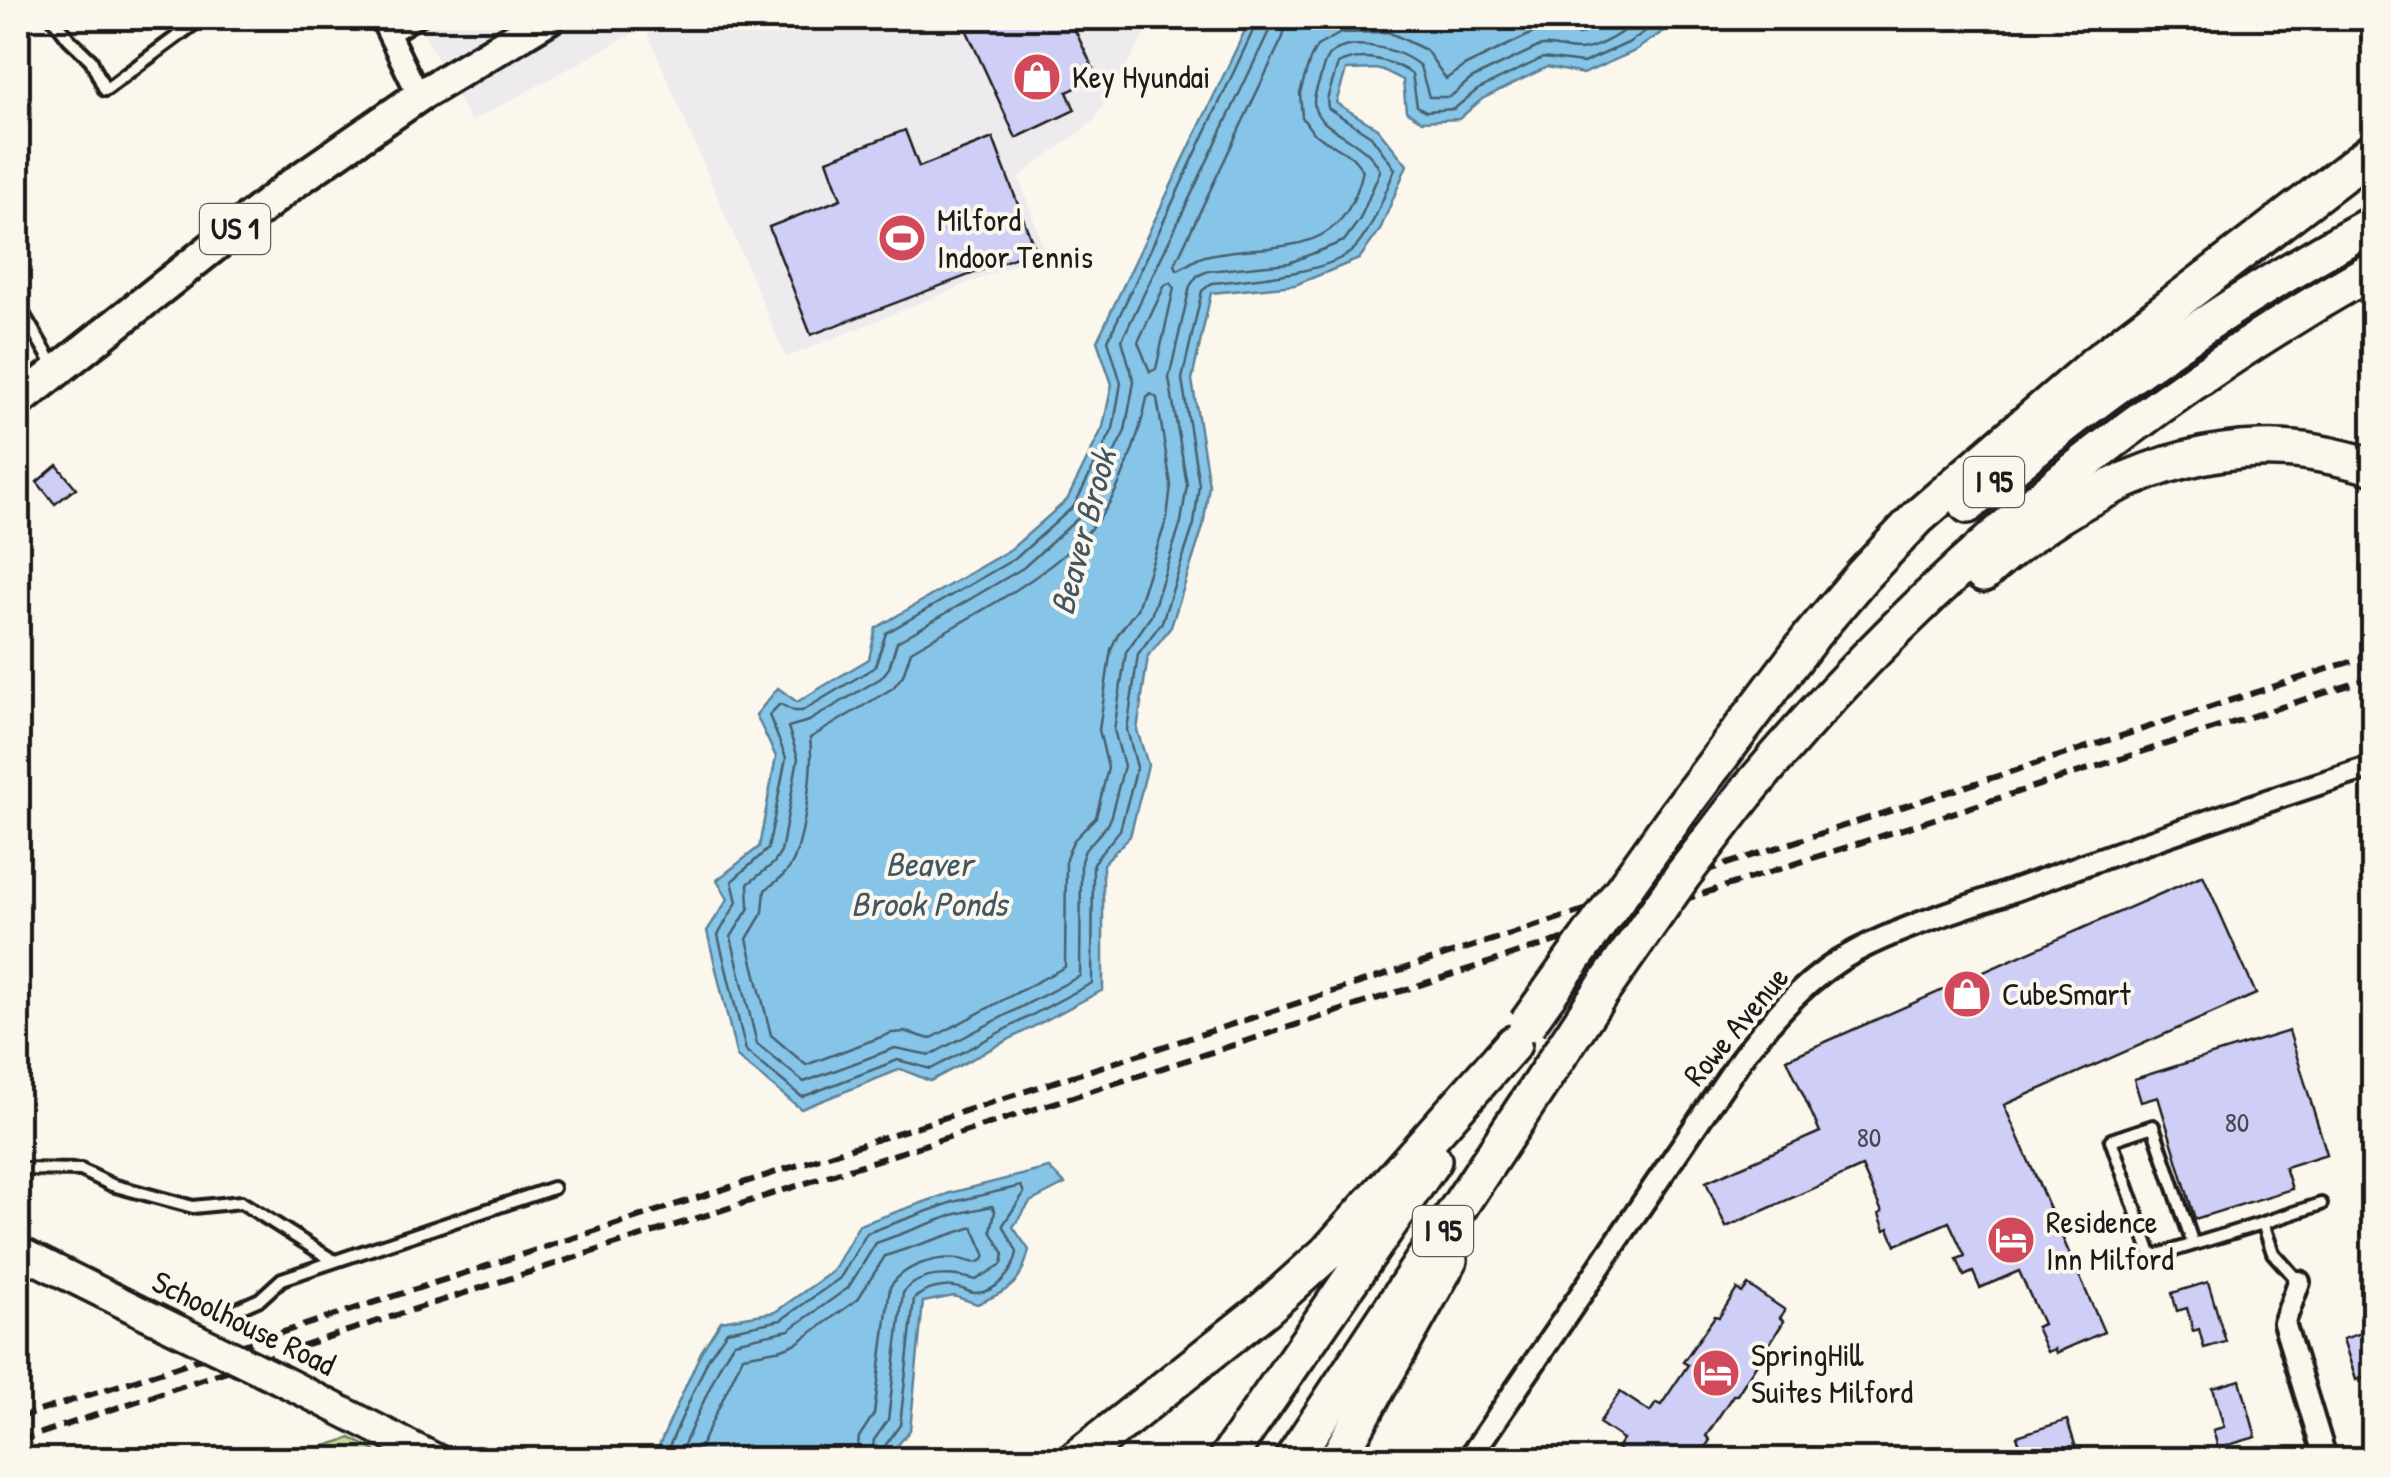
<svg xmlns="http://www.w3.org/2000/svg" width="2391" height="1477" viewBox="0 0 2391 1477" font-family="'Patrick Hand',sans-serif">
  <style>
    .built { fill: #eeebef }
    .green { fill: #c1de96; stroke: #6e7d59; stroke-width: 2.5 }
    .water { fill: #87c5e8; stroke: #5c8196; stroke-width: 2.5 }
    .lines { fill: none; stroke-linecap: round; stroke-linejoin: round }
    .shore { stroke: #47606e; stroke-width: 2.5 }
    .building { fill: #cecef6; stroke: #1c1c1c; stroke-width: 2.5 }
    .service-casing { stroke: #1c1c1c; stroke-width: 18 }
    .minor-casing { stroke: #1c1c1c; stroke-width: 28 }
    .secondary-casing { stroke: #1c1c1c; stroke-width: 35 }
    .primary-casing { stroke: #1c1c1c; stroke-width: 38 }
    .motorway-casing { stroke: #1c1c1c; stroke-width: 42 }
    .service { stroke: #fbf7ec; stroke-width: 10 }
    .minor { stroke: #fbf7ec; stroke-width: 20 }
    .secondary { stroke: #fbf7ec; stroke-width: 28 }
    .primary { stroke: #fbf7ec; stroke-width: 30 }
    .motorway { stroke: #fbf7ec; stroke-width: 35 }
    .rail { stroke: #1c1c1c; stroke-width: 6; stroke-dasharray: 15 8; stroke-linecap: butt }
    .secondary-bridge-casing { stroke: #1c1c1c; stroke-width: 35; stroke-linecap: butt }
    .motorway-bridge-casing { stroke: #1c1c1c; stroke-width: 42; stroke-linecap: butt }
    .secondary-bridge { stroke: #fbf7ec; stroke-width: 28 }
    .motorway-bridge { stroke: #fbf7ec; stroke-width: 35 }
    .labels { text-anchor: middle; stroke-width: 8; stroke-linejoin: round; paint-order: stroke }
    .number-label { font-size: 28px; fill: #484852 }
    .shield { fill: #fbf7ec; stroke: #5f5e5a; stroke-width: 2.5 }
    .shield-label { font-size: 30px; font-weight: bold; fill: #1c1c1c }
    .poi-label { font-size: 32px; fill: #1c1c1c; stroke: #fbf7ec; text-anchor: start }
    .street-label { font-size: 32px; fill: #1c1c1c; stroke: #fbf7ec }
    .water-label { font-size: 35px; font-style: italic; fill: #415763; stroke: #fbf7ec }
  </style>
  <rect width="100%" height="100%" fill="#fbf7ec"/>
  <filter id="ink" filterUnits="userSpaceOnUse"><feTurbulence type="fractalNoise" baseFrequency=".01" numOctaves="2"/><feDisplacementMap in="SourceGraphic" scale="20" xChannelSelector="R" yChannelSelector="G"/><feConvolveMatrix kernelMatrix="1 2 1 2 8 2 1 2 1" color-interpolation-filters="sRGB"/></filter>
  <g filter="url(#ink)">
    <!-- built -->
    <path class="built" d="M415,18H1155L1093,122L1019,177L1045,252L786,358L645,27L471,122Z"/>
    <!-- green -->
    <path class="green" d="M351,1438L375,1451L366,1459H282Z"/>
    <!-- water -->
    <g class="water">
      <path d="M1251,18H1405L1431,21L1435,18H1683L1633,52L1583,74L1547,67L1482,99L1459,119L1422,121L1406,111L1403,80L1381,69L1346,70L1336,103L1377,128L1407,165L1380,230L1359,259L1295,285L1211,293L1192,380L1209,485L1203,527L1171,627L1148,656L1137,730L1148,765L1130,836L1103,864V990L930,1081L901,1069L801,1109L737,1057L707,931L728,899L717,880L759,847L776,757L756,715L778,688L797,702L869,659L876,628L1011,549L1067,500L1103,427L1112,384L1097,341Z"/>
      <path d="M1049,1168L1065,1184L1030,1202L1013,1227L1029,1250C1020,1287 1010,1289 977,1304L954,1296L923,1302L910,1430L894,1450L893,1459H653L701,1352L721,1321L775,1312L833,1271L859,1225L950,1193Z"/>
    </g>
    <g class="lines">
      <!-- shore -->
      <g class="shore">
        <path d="M1259,18L1108,340L1121,383L1113,429L1074,506L1016,558L886,633L875,667L802,711H794L780,704L769,715L786,758L768,849L732,881L737,902L718,935L746,1051L802,1097L898,1060L931,1069L1092,983L1093,863L1120,830L1137,767L1127,730L1138,654L1162,622L1194,524L1199,485L1182,379L1202,291L1212,283C1247,279 1332,274 1356,247C1375,225 1384,195 1395,169L1371,136L1328,108L1327,99L1338,64C1361,52 1392,60 1412,74L1417,106L1426,111L1454,109L1477,90L1543,58L1583,63L1628,43L1665,18"/>
        <path d="M1272,18L1269,31L1122,340L1134,382L1125,431L1085,512L1023,568L897,642L889,668L881,678L809,721L788,727L798,758L781,852L774,863L748,884L749,908L731,937L757,1044L804,1082L895,1048L930,1055L1080,976L1081,861L1085,850L1109,823L1124,766L1114,730L1126,652L1151,616L1181,522L1187,485L1169,378L1190,286L1197,276L1208,271L1289,263L1344,241L1360,219L1380,171C1368,140 1322,132 1315,109C1312,99 1317,88 1320,79C1323,69 1324,58 1333,52C1355,37 1402,50 1420,66L1429,97H1450L1471,79L1538,47C1552,43 1563,50 1578,50C1599,50 1626,29 1643,18"/>
        <path d="M1287,18L1283,37L1175,264L1177,270C1186,267 1194,259 1205,256C1275,240 1343,264 1363,170L1352,157L1313,133L1302,117L1300,93L1310,59L1317,46L1341,33L1388,32L1426,50L1446,79L1464,66L1535,32L1550,30L1579,35L1617,18"/>
        <path d="M1170,283L1174,288L1156,369L1150,372L1138,342L1165,285Z"/>
        <path d="M1151,394L1157,398L1171,485L1167,518L1137,609L1118,634L1111,649L1099,730L1108,768L1096,817L1073,841L1066,859L1065,967L930,1039L907,1032L892,1033L806,1065L771,1035L747,939L763,912L765,890C775,882 787,875 793,862C804,837 814,766 810,738L893,688L903,675L911,651C974,614 1045,581 1094,525C1119,497 1140,433 1147,398Z"/>
        <path d="M663,1460L709,1357L727,1331L781,1320L840,1278L867,1233L953,1202L1021,1186L1024,1193L1003,1225L1017,1252C1014,1271 997,1293 975,1293C969,1293 965,1289 959,1288C946,1284 924,1289 914,1299L900,1425L885,1446L883,1460"/>
        <path d="M677,1460L721,1363L734,1342L789,1330L848,1288L876,1243L956,1214L992,1206L995,1211L991,1231L1004,1254L1002,1264L976,1280C953,1273 920,1271 903,1293L888,1420L874,1440L871,1460"/>
        <path d="M694,1460L743,1356L782,1349L797,1343L858,1299L885,1256L973,1227L985,1254L983,1260C973,1265 970,1261 959,1259C934,1256 903,1266 890,1287L874,1414L859,1437L856,1460"/>
      </g>
    </g>
    <!-- building -->
    <g class="building">
      <path d="M961,18H1102L1075,30L1093,68L1084,73L1088,82L1067,92L1075,110L1016,138Z"/>
      <path d="M905,130L919,167L993,138L1035,250L811,335L769,227L841,199L827,160Z"/>
      <path d="M57,465L76,488L55,504L37,482Z"/>
      <path d="M2203,875L2256,994L2004,1105L2104,1332L2056,1353L2055,1349L2047,1352L2036,1327L2043,1324L2019,1271L1980,1288L1973,1272L1964,1276L1957,1259L1965,1256L1949,1222L1896,1245L1889,1228L1885,1230L1879,1214L1882,1212L1862,1167L1726,1227L1706,1182L1820,1132L1787,1059Z"/>
      <path d="M2289,1031L2327,1154L2285,1167L2292,1189L2195,1219L2158,1097L2141,1102L2134,1079Z"/>
      <path d="M2208,1282L2226,1342L2204,1348L2199,1329L2193,1331L2187,1308L2177,1311L2172,1293Z"/>
      <path d="M1748,1285L1785,1310L1780,1318L1784,1321L1737,1395H1733L1706,1436L1710,1440L1705,1448L1721,1460H1633L1617,1448L1623,1439L1599,1423L1620,1392L1650,1412L1656,1403L1661,1405L1688,1365L1683,1362L1715,1316L1719,1317L1737,1289L1742,1293Z"/>
      <path d="M2374,1329V1375L2356,1380L2343,1339Z"/>
      <path d="M2240,1380L2256,1437L2218,1448L2213,1430L2224,1427L2213,1388Z"/>
      <path d="M2067,1420L2080,1460H2025L2017,1436Z"/>
    </g>
    <g class="lines">
      <!-- service casing -->
      <g class="service-casing">
        <g id="service">
          <path d="M53,18L69,39L91,60L105,90L202,18"/>
          <path d="M391,37L423,18"/>
          <path d="M18,185L22,194L18,197"/>
          <path d="M18,305L54,366"/>
          <path d="M18,1169L81,1170L112,1185L193,1207L241,1202L334,1261"/>
          <path d="M2263,1223L2321,1204"/>
          <path d="M2193,1244L2153,1126L2111,1140L2152,1257L2263,1223L2273,1253L2299,1282"/>
          <path d="M235,1310L260,1299L282,1279L553,1188"/>
        </g>
      </g>
      <!-- minor casing -->
      <g class="minor-casing">
        <g id="minor">
          <path d="M381,18L419,96"/>
          <path d="M2299,1282L2284,1323L2326,1460"/>
          <path d="M1468,1460L1745,1053C1777,1013 1810,975 1856,951C1908,924 1966,908 2020,888C2137,845 2255,804 2374,766"/>
        </g>
      </g>
      <!-- secondary casing -->
      <g class="secondary-casing">
        <g id="secondary">
          <path d="M18,1251L143,1313"/>
          <path d="M279,1379L438,1460"/>
        </g>
      </g>
      <!-- primary casing -->
      <g class="primary-casing">
        <path id="primary" d="M18,402L291,185L419,96L549,18"/>
      </g>
      <!-- motorway casing -->
      <g class="motorway-casing">
        <g id="motorway">
          <path d="M1968,505C2092,395 2229,303 2374,223"/>
          <path d="M1983,574C2057,506 2157,452 2259,449C2298,447 2337,456 2374,467"/>
          <path d="M1747,792C1923,579 2133,405 2374,269"/>
          <path d="M1677,814L1813,634L1863,575L1918,517L2094,365L2374,150"/>
          <path d="M1075,1460L1266,1308L1328,1252L1513,1044"/>
          <path d="M1226,1460L1433,1160"/>
          <path d="M1292,1460L1594,1002"/>
          <path d="M1337,1460L1449,1260"/>
        </g>
      </g>
      <!-- service -->
      <use href="#service" class="service"/>
      <!-- minor -->
      <use href="#minor" class="minor"/>
      <!-- secondary -->
      <use href="#secondary" class="secondary"/>
      <!-- primary -->
      <use href="#primary" class="primary"/>
      <!-- motorway -->
      <use href="#motorway" class="motorway"/>
      <!-- rail -->
      <g class="rail">
        <path d="M18,1418L2374,654"/>
        <path d="M18,1441L307,1344L2374,677"/>
      </g>
      <!-- secondary-bridge casing -->
      <g class="secondary-bridge-casing">
        <path id="secondary-bridge" d="M143,1313L279,1379"/>
      </g>
      <!-- motorway-bridge casing -->
      <g class="motorway-bridge-casing">
        <g id="motorway-bridge">
          <path d="M1594,1002L1683,875L1747,792"/>
          <path d="M1527,1024L1677,814"/>
        </g>
      </g>
      <!-- secondary-bridge -->
      <use href="#secondary-bridge" class="secondary-bridge"/>
      <!-- motorway-bridge -->
      <use href="#motorway-bridge" class="motorway-bridge"/>
    </g>
  </g>
  <!-- icons -->
  <defs>
    <g id="shop-disc" transform="scale(2.5)"><circle r="9.5" fill="#d1495b" stroke="#fbf7ec"/><path d="M-5-2.5h2.3a2.7 3.5 0 0 1 5.4 0H5L5.5 6h-11ZM-1.5-2.5h3a1.5 2.3 0 0 0-3 0Z" fill="#fff"/></g>
    <g id="stadium-disc" transform="scale(2.5)"><circle r="9.5" fill="#d1495b" stroke="#fbf7ec"/><path d="M0-5a6.5 5 0 1 0 0 10a6.5 5 0 1 0 0-10ZM-3.5-1.8h7v3.6h-7Z" fill="#fff"/></g>
    <g id="hotel-disc" transform="scale(2.5)"><circle r="9.5" fill="#d1495b" stroke="#fbf7ec"/><path d="M-6-4.5h1.5V1H6V5H4.5V3h-9V5H-6ZM-4 0a1.8 1.8 0 1 1 3.6 0ZM.5 0V-2.5h3Q6-2.5 6 0Z" fill="#fff"/></g>
  </defs>
  <g fill-rule="evenodd">
    <use href="#shop-disc" x="1037" y="77"/>
    <use href="#stadium-disc" x="902" y="238"/>
    <use href="#shop-disc" x="1967" y="994"/>
    <use href="#hotel-disc" x="2011" y="1240"/>
    <use href="#hotel-disc" x="1716" y="1373"/>
  </g>
  <g class="labels">
    <!-- number labels -->
    <g class="number-label">
      <text x="2237" y="1132">80</text>
      <text x="1869" y="1147">80</text>
    </g>
    <!-- shield labels -->
    <g class="shield">
      <rect x="200" y="204" width="70" height="50" rx="8"/>
      <rect x="1964" y="457" width="60" height="50" rx="8"/>
      <rect x="1413" y="1206" width="60" height="50" rx="8"/>
    </g>
    <g class="shield-label">
      <text x="235" y="239">US 1</text>
      <text x="1994" y="492">I 95</text>
      <text x="1443" y="1241">I 95</text>
    </g>
    <!-- poi labels -->
    <g class="poi-label">
      <text x="1072" y="88">Key Hyundai</text>
      <text x="937" y="231">Milford<tspan x="937" dy="37">Indoor Tennis</tspan></text>
      <text x="2002" y="1005">CubeSmart</text>
      <text x="2046" y="1233">Residence<tspan x="2046" dy="37">Inn Milford</tspan></text>
      <text x="1751" y="1366">SpringHill<tspan x="1751" dy="37">Suites Milford</tspan></text>
    </g>
    <!-- street labels -->
    <g class="street-label">
      <text transform="translate(1736 1026) rotate(-50)" y="11">Rowe Avenue</text>
      <text transform="translate(244 1323) rotate(26)" y="11">Schoolhouse Road</text>
    </g>
    <!-- water labels -->
    <g class="water-label">
      <text transform="translate(1083 532) rotate(-75)" y="12">Beaver Brook</text>
      <text x="929" y="876">Beaver<tspan x="929" dy="40">Brook Ponds</tspan></text>
    </g>
  </g>
  <!-- margin -->
  <rect width="2391" height="1477" fill="none" stroke="#fbf7ec" stroke-width="60"/>
  <rect x="30" y="30" width="2331" height="1417" fill="none" stroke="#1c1c1c" stroke-width="4" filter="url(#ink)"/>
</svg>
